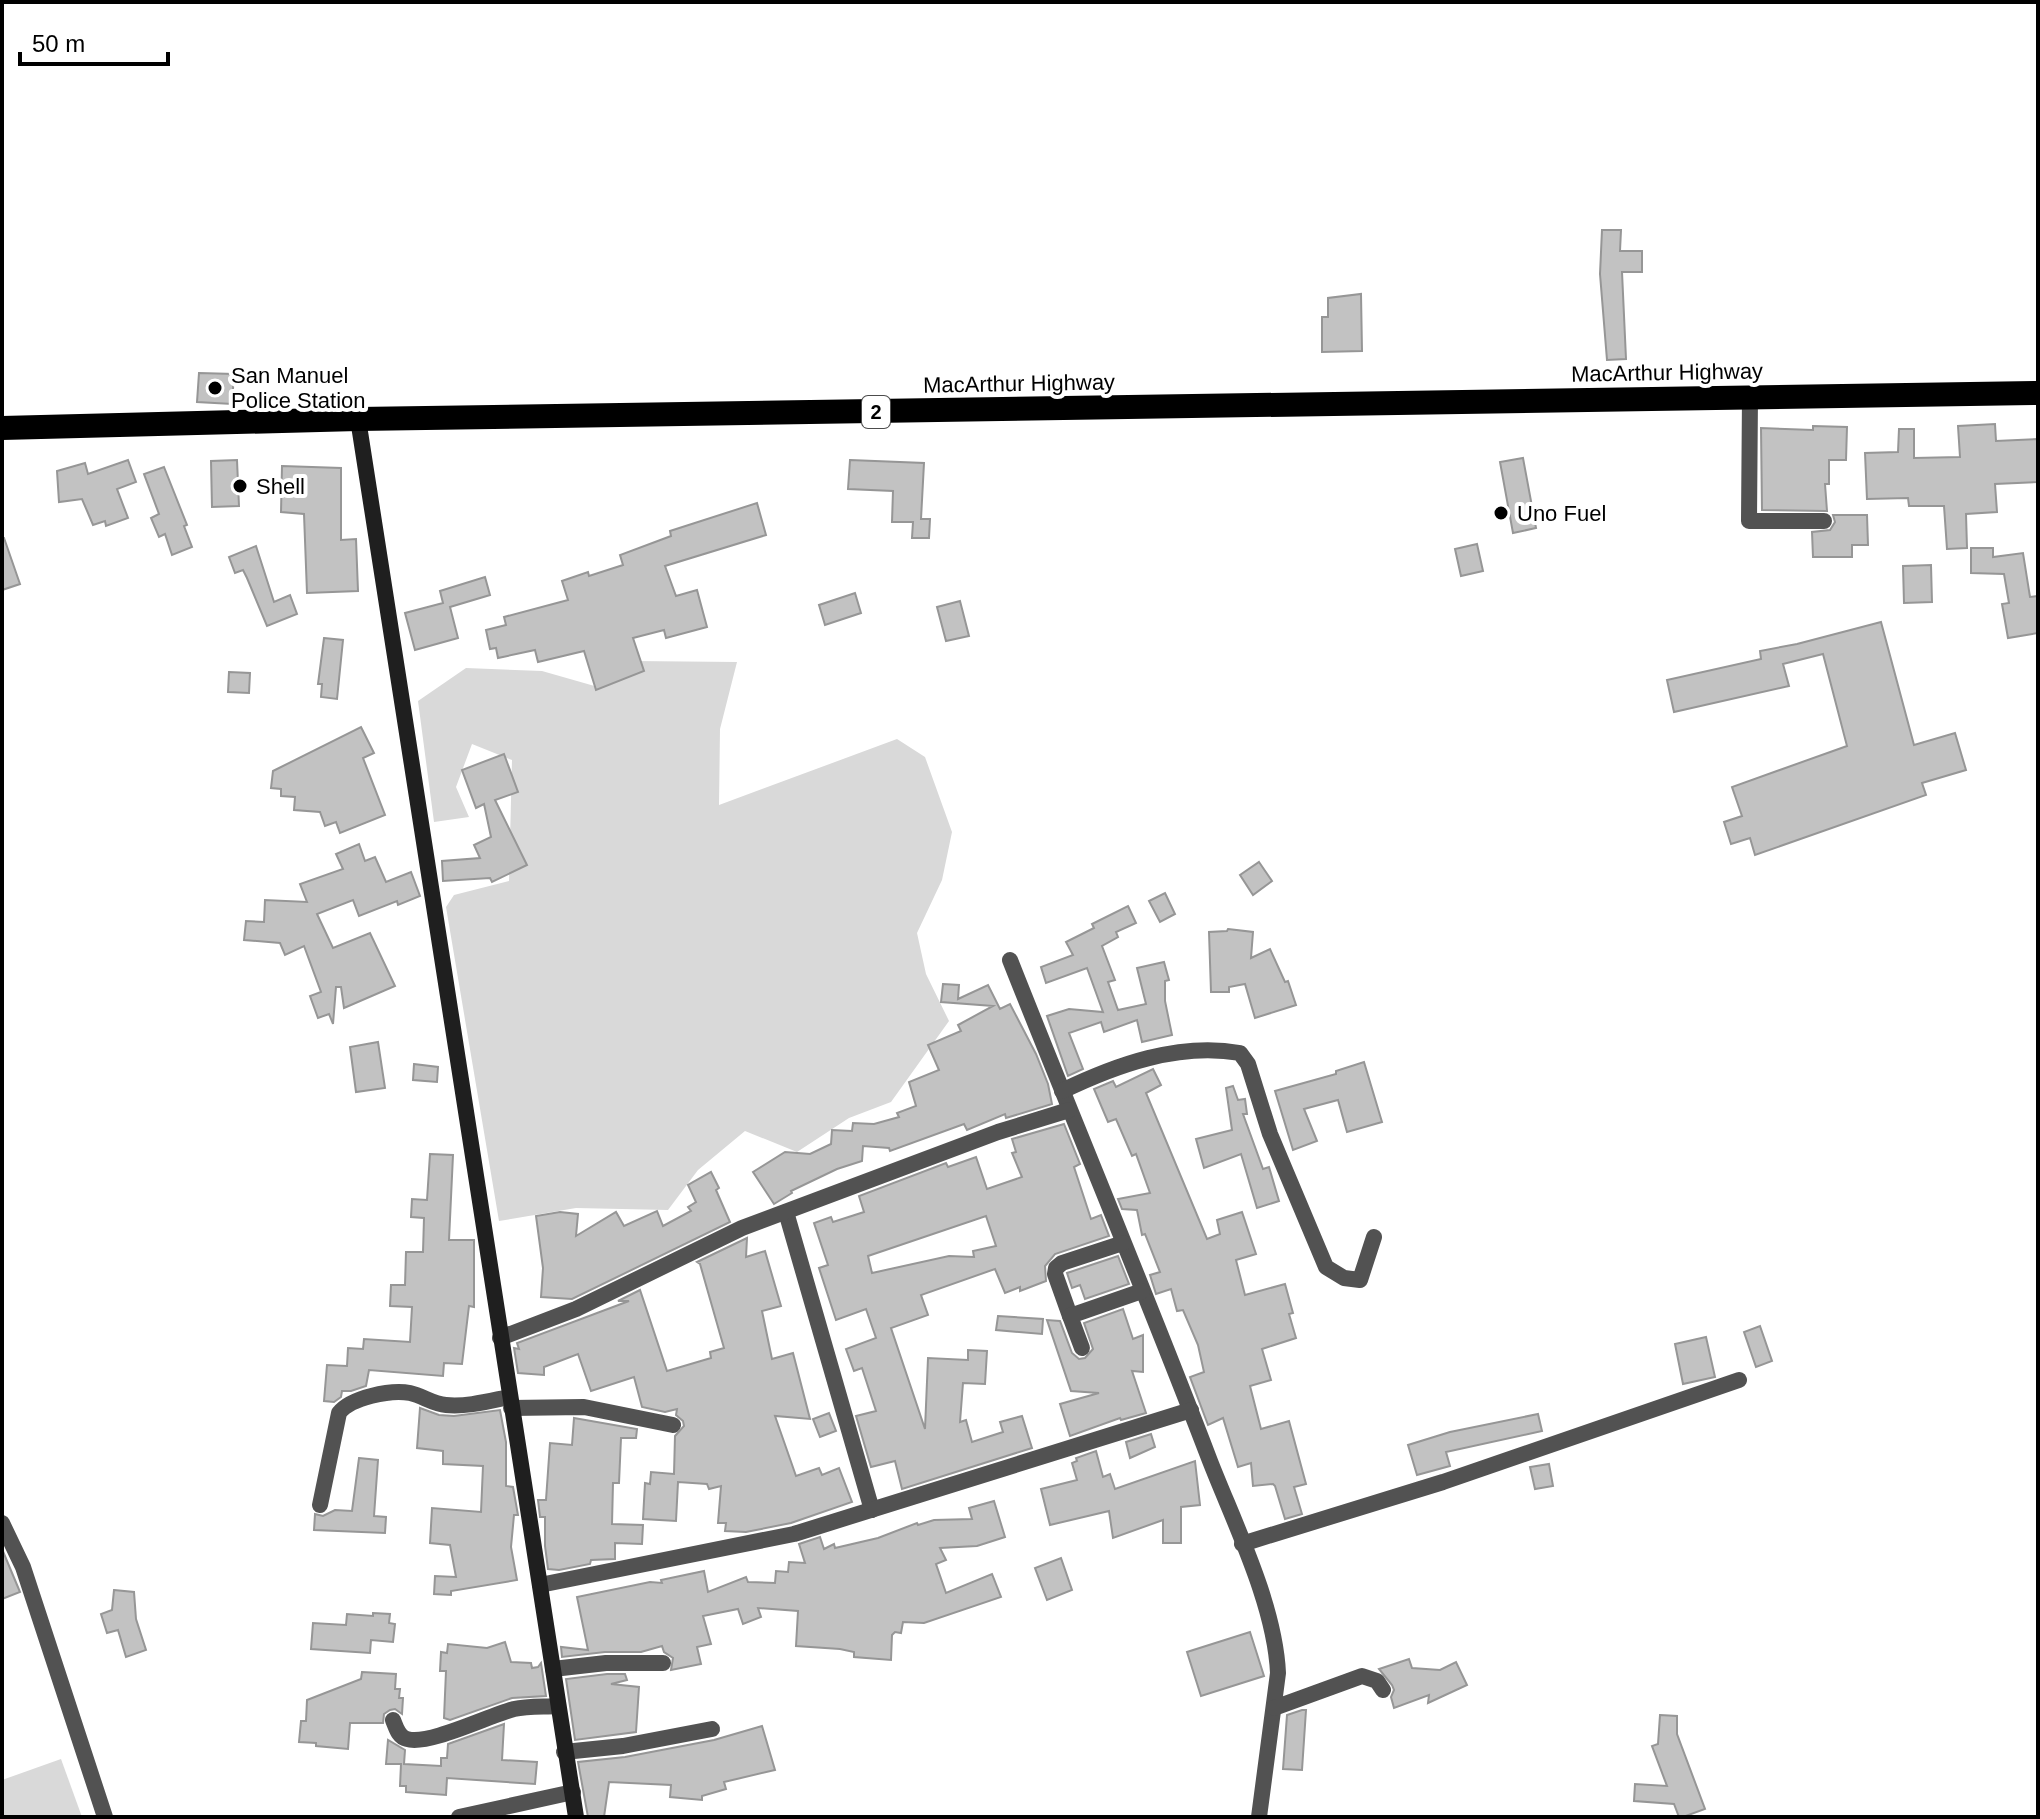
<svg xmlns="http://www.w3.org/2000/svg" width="2040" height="1819" viewBox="0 0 2040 1819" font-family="Helvetica,sans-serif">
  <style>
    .green { fill: #d9d9d9 }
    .building { fill: #c2c2c2; stroke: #969696; stroke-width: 2; fill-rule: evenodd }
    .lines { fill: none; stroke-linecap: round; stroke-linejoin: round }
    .street { stroke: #525252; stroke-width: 16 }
    .secondary { stroke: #1f1f1f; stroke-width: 16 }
    .highway { stroke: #000; stroke-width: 24 }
    .poi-dot { fill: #000; stroke: #fff; stroke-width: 3 }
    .labels { text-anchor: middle; stroke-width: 8; stroke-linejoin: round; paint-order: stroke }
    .shield { fill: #fff; stroke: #4c4c4c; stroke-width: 2 }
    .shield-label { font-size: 20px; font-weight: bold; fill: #000 }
    .street-label { font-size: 22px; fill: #000; stroke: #fff }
    .poi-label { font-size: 22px; fill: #000; stroke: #fff; text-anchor: start }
  </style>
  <rect width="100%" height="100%" fill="#fff"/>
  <!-- green -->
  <g class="green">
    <path d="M632,661L737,662L720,729L719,805L897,739L925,757L952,832L942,880L917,933L926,974L949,1021L891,1102L849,1118L797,1152L745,1131L698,1170L668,1210L576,1208L499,1221L446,907L454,895L509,881L512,760L472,744L456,787L469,817L434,822L418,701L466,668L542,671L598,687Z"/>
    <path d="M61,1759L82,1817H2V1780Z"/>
  </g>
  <!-- building -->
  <g class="building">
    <path d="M1602,230H1621L1620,251H1642V272H1622L1626,359L1607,360L1600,274Z"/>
    <path d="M1361,294L1362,351L1322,352V317H1328V298Z"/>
    <path d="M199,373L234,374L232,404L197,402Z"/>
    <path d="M1995,424L1996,441L2038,439V482L1995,484L1997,512L1966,514L1967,548L1947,549L1944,506H1909L1908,498L1867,499L1865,453L1898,452L1899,429H1914V458L1960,457L1958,426Z"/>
    <path d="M1813,426L1847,427L1846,460H1829V484H1825L1827,511L1762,510L1761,428L1813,430Z"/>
    <path d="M1523,458L1536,528L1513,533L1500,462Z"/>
    <path d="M128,460L136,482L117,489L128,518L106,526L105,521L93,525L82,499L59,502L57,471L85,463L88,474Z"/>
    <path d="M237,460L239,506L212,507L211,461Z"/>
    <path d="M850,460L924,463L921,519H930L929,538H912L913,522H892L893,491L848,489Z"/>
    <path d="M282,466L341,468V540L356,539L358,591L307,593L304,514L281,512Z"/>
    <path d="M164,467L187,525L184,526L192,547L172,555L165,534L159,537L151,518L159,514L144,474Z"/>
    <path d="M757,503L766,535L665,566L676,596L697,590L707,627L666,638L664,630L633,638L644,671L596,690L584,651L538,662L535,650L498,658L496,648L490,649L486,630L506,625L504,617L568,600L562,581L588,572L589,576L623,565L620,555L671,536L670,531Z"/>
    <path d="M1833,515H1867L1868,545H1852V557H1813L1812,532L1830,530L1835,522Z"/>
    <path d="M2,538H4L20,584L2,590Z"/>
    <path d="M1477,544L1483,571L1461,576L1455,549Z"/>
    <path d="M256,546L274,602L290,595L297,614L267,626L247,578L243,570L235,573L229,557Z"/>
    <path d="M1971,548H1993V557L2023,553L2030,597L2038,596V633L2008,638L2002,604L2009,603L2004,574L1971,573Z"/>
    <path d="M1931,565L1932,602L1904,603L1903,566Z"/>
    <path d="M485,577L490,595L450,607L458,638L415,650L405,613L443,603L440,591Z"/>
    <path d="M855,593L861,613L825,625L819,605Z"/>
    <path d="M960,601L969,636L946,641L937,607Z"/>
    <path d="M1881,622L1914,745L1955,733L1966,770L1922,783L1926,795L1755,855L1750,838L1731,844L1724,822L1742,816L1732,787L1847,746L1823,654L1783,664L1789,686L1674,712L1667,680L1761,659L1760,651L1797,644Z"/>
    <path d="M324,638L343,640L337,699L321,697L322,684H318Z"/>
    <path d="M229,672L250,673L249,693L228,692Z"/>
    <path d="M361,727L374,753L363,758L385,815L340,833L336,822L325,826L320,812L294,810L295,797L281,796V789L271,788L273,771Z"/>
    <path d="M504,754L518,792L495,800L527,865L492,882L490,878L443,881L442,861L480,858L474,845L491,837L484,804L476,808L462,770Z"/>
    <path d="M359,844L365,861L375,857L386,882L411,872L420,896L398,905L397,901L359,916L353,900L317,914L333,948L370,933L395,986L344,1008L341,987H336L333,1024L329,1014L318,1018L310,996L321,992L304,946L285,955L280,943L244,940L246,921L264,922L265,900L307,902L300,884L343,869L336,854Z"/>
    <path d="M1259,862L1272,881L1253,895L1240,875Z"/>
    <path d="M1165,893L1175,914L1160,922L1149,901Z"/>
    <path d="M1128,906L1136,923L1116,932L1118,937L1102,946L1115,980L1108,982L1118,1010L1146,1004L1137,968L1164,962L1169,980L1165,981V1001L1172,1035L1142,1042L1137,1020L1104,1032L1101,1022L1069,1033L1083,1069L1068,1076L1047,1016L1069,1009L1103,1012L1087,968L1046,983L1041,967L1073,955L1066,942L1094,928L1092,924Z"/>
    <path d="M1228,929L1253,932L1251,958L1270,949L1285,982L1288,981L1296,1005L1255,1018L1245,984L1229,987V992H1211L1209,932L1227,931Z"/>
    <path d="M943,984L959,985L958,999L988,985L1000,1009L1010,1004L1036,1054L1048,1084L1052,1104L1006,1118L1005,1114L967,1130L964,1124L890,1151L889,1148L863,1146L862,1161L837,1169L791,1191L792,1193L774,1204L753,1172L785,1152L810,1154L831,1144L832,1130L852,1131L853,1123L874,1124L899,1117L897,1113L916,1106L909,1082L939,1070L928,1045L961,1031L958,1025L993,1006L941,1002Z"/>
    <path d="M378,1042L385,1088L356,1092L350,1047Z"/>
    <path d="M1364,1062L1382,1122L1347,1132L1338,1100L1304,1109L1317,1141L1293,1150L1275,1091L1336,1074V1071Z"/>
    <path d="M414,1064L438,1067L437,1082L413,1080Z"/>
    <path d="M1153,1069L1161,1085L1146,1093L1207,1239L1220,1234L1217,1220L1242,1212L1256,1254L1236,1260L1245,1295L1285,1284L1293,1313L1289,1314L1296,1338L1262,1349L1271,1380L1250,1386L1261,1429L1289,1421L1306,1484L1294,1487L1302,1514L1285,1519L1275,1486L1273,1484L1253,1486L1251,1463L1238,1467L1223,1418L1208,1425L1190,1377L1204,1372L1198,1345L1183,1310L1177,1311L1171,1289L1156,1294L1150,1275L1160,1272L1145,1234L1142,1235L1137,1210L1122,1209L1118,1199L1150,1193L1136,1154L1132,1156L1116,1119L1108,1122L1094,1089L1113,1081L1116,1087Z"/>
    <path d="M1233,1086L1238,1100L1245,1099L1247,1114H1243L1263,1169L1269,1167L1279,1201L1257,1208L1241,1154L1204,1168L1196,1139L1232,1130L1226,1088Z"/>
    <path d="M1064,1124L1080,1164L1074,1167L1091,1219L1101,1215L1109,1236L1055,1254L1045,1266L1046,1281L1020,1291V1287L1005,1293L995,1269L921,1295L928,1315L891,1328L925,1429L928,1358L968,1360V1350L987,1351L985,1384L963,1383L960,1422L966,1420L972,1442L1003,1432L1000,1422L1022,1416L1032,1448L902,1489L895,1461L871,1467L856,1416L876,1411L862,1368L854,1371L846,1349L876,1338L866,1309L836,1320L819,1268L828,1265L814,1223L831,1217L833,1222L864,1212L859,1196L946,1163L948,1167L976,1157L987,1189L1022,1177L1012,1153L1016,1152L1012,1139ZM986,1216L996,1246L973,1251L974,1257L949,1256L872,1273L868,1256Z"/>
    <path d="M430,1154L453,1155L449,1240H474V1307L469,1306L462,1364L444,1363L443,1376L369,1370L366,1386L351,1391H342L341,1397L334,1402L324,1401L327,1365L347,1366L348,1348L363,1349L364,1339L410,1342L412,1307L390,1306L391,1285H405L406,1252H423L424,1218L411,1217L412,1199L427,1200Z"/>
    <path d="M711,1172L719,1188L716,1190L730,1222L572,1299L541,1297L543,1268L536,1216L560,1212L578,1214L576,1236L616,1212L624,1226L657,1211L663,1226L691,1211L688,1207L696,1202L688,1185Z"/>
    <path d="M747,1238L746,1257L765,1251L781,1306L762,1311L772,1359L793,1353L810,1419L775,1416L796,1476L819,1468L822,1475L839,1468L852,1502L791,1523L746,1532L725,1531L726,1523H718L721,1486L709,1489L707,1484L678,1482L676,1521L643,1519L645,1483L650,1484L651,1472L674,1474L675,1436L684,1426L683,1421L676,1415L677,1409L665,1412L642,1407L634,1377L591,1391L578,1354L544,1367V1375L518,1373L514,1348L519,1349L517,1343L629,1301H618L640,1290L667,1371L711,1358L710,1352L724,1348L700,1264L697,1262Z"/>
    <path d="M1118,1256L1129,1284L1085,1299L1080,1285L1072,1288L1067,1273Z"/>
    <path d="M1123,1309L1133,1339L1143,1335V1372L1132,1371L1146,1413L1121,1420L1120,1418L1070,1436L1060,1404L1099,1393L1071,1391L1047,1320L1060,1321L1072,1353L1079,1359L1085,1358L1093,1349L1084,1323Z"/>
    <path d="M998,1316L1043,1319L1042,1334L996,1330Z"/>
    <path d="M1760,1326L1772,1361L1756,1367L1744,1332Z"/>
    <path d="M1706,1337L1715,1377L1683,1384L1675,1344Z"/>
    <path d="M420,1408L439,1415L454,1416L500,1410L506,1442V1486L513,1487L518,1515H514L511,1547L517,1580L451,1591V1595L434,1594L435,1576L456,1577L450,1545L430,1543L432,1508L481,1512L483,1466L443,1464V1451L417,1448Z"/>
    <path d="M829,1413L836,1431L820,1437L813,1419Z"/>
    <path d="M1538,1414L1542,1431L1446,1452L1450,1466L1417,1475L1408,1445L1450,1432Z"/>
    <path d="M574,1418L637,1429L636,1438H621L619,1483H613L612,1524L643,1525L642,1544L615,1543V1559L591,1560L590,1564L559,1570L548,1569L545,1546V1517H540L538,1500H546L550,1443L572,1445Z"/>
    <path d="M1151,1434L1155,1447L1130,1458L1126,1442Z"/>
    <path d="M1096,1451L1103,1477L1110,1474L1115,1489L1195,1461L1200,1505L1181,1507V1543H1163V1520L1113,1538L1109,1511L1050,1525L1041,1489L1077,1480L1072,1463L1077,1461L1076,1458Z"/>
    <path d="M359,1458L378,1460L374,1516L386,1517L385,1533L314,1530L315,1514L323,1516L335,1510L352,1511Z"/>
    <path d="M1549,1464L1553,1486L1535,1489L1530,1467Z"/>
    <path d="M994,1501L1005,1537L977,1546L940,1548L946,1560L936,1564L946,1593L992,1574L1001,1597L924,1623L903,1622L901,1633L895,1632L892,1635L891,1660L854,1657V1652L840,1649L796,1646L798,1611L758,1608L761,1617L743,1624L738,1609L703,1616L711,1644L697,1647L701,1664L671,1670L673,1658L664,1652L662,1646L641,1652H605L562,1657L561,1647L588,1650L577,1597L650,1582L662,1583L661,1580L704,1571L708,1592L746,1577L748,1582L775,1583L776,1571L788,1572L789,1562L805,1563L799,1544L820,1537L824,1549L834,1544L835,1548L878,1538L917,1523L918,1525L934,1520L972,1519L969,1508Z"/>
    <path d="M2,1549L20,1592L2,1599Z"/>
    <path d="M1061,1558L1072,1590L1047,1600L1035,1568Z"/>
    <path d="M114,1590L134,1592L136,1619L146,1650L126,1657L118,1630L107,1633L101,1614L112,1610Z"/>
    <path d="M373,1613L390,1614L389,1623L395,1624L393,1642L371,1640L370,1653L311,1649L313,1623L346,1625L347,1614L373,1616Z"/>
    <path d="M1250,1632L1264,1676L1201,1696L1187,1652Z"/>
    <path d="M505,1642L511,1662L531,1663L532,1668L538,1667L541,1663L546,1696L512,1698L450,1720L444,1718L446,1671H440L441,1652L447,1653L448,1644L487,1648Z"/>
    <path d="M1409,1659L1412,1668L1440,1670L1456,1662L1467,1685L1428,1703L1429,1695L1394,1708L1391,1697L1394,1690L1392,1685L1379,1669Z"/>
    <path d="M362,1672L396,1674L395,1689H400L399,1698H403L402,1714L395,1709L390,1710L384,1714L383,1723H350L348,1749L316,1746V1743L299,1742L301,1721H306L307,1700L361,1679Z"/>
    <path d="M607,1674H625L627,1680L611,1684L639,1687L636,1732L575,1740L566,1679Z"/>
    <path d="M1302,1710H1306L1302,1770L1283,1769L1287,1715Z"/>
    <path d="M1660,1715L1677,1716V1734L1705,1809L1683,1817H1679L1674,1804L1634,1801L1635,1784L1667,1786L1652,1746L1658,1744Z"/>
    <path d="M504,1724L502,1760L537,1762L535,1784L447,1778L446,1795L406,1792V1786H400L401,1764H386L388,1740L405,1750L404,1764L441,1766V1758H447L448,1744Z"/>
    <path d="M762,1726L775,1770L724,1782L726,1789L702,1796V1800L670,1797L671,1785L609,1782L604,1817H588L578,1762L625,1757L714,1740Z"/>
  </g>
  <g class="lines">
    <!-- street -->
    <g class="street">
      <path d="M1750,396L1749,521H1824"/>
      <path d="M1010,960C1076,1127 1146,1293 1210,1461C1235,1525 1275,1605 1278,1673L1259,1817"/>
      <path d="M1062,1091C1116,1065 1179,1042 1240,1053L1248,1064L1270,1134L1326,1267L1344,1278L1360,1280L1374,1237"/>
      <path d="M786,1212L872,1510"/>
      <path d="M1070,1316L1055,1274L1056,1268L1062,1263L1123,1243"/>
      <path d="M500,1338L576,1309L742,1228L998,1132L1069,1110"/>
      <path d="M1082,1348L1070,1316L1142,1291"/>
      <path d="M511,1408L584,1407L673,1425"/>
      <path d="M320,1505L339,1413C350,1398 391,1389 410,1393C423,1396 433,1404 446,1405C467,1407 489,1401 509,1397"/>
      <path d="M2,1523L23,1567L105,1817"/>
      <path d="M1242,1544L1443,1482L1739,1380"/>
      <path d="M540,1585L794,1534L1191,1410"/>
      <path d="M553,1669L606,1663H663"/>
      <path d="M1274,1708L1362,1676L1377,1681L1383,1690"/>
      <path d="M393,1720C396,1727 398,1737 407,1739C428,1746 490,1715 514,1709C528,1706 544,1707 558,1706"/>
      <path d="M564,1752L623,1746L712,1729"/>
      <path d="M459,1817L573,1792"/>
    </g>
    <!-- secondary -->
    <path class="secondary" d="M358,419L576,1817"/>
    <!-- highway -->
    <path class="highway" d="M2,428L358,419L2038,393"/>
  </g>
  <!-- markers -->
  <g class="poi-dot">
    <circle cx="215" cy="388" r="8"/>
    <circle cx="240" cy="486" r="8"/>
    <circle cx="1501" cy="513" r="8"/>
  </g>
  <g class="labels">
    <!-- shield labels -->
    <rect class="shield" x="862" y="396" width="28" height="32" rx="6"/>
    <g class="shield-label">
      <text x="876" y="419">2</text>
    </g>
    <!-- street labels -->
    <g class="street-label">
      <text transform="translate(1667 372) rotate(-1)" y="8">MacArthur Highway</text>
      <text transform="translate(1019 383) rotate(-1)" y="8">MacArthur Highway</text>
    </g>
    <!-- poi labels -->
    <g class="poi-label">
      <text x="231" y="383">San Manuel<tspan x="231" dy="25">Police Station</tspan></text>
      <text x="256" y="494">Shell</text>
      <text x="1517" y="521">Uno Fuel</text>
    </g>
  </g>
  <!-- border -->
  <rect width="2040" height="1819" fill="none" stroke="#000000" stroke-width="8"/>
  <!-- scale -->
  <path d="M20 52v12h148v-12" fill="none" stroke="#000000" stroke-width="4"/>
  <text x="32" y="52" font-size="24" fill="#000000" stroke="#ffffff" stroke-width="6" paint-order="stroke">50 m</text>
</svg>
